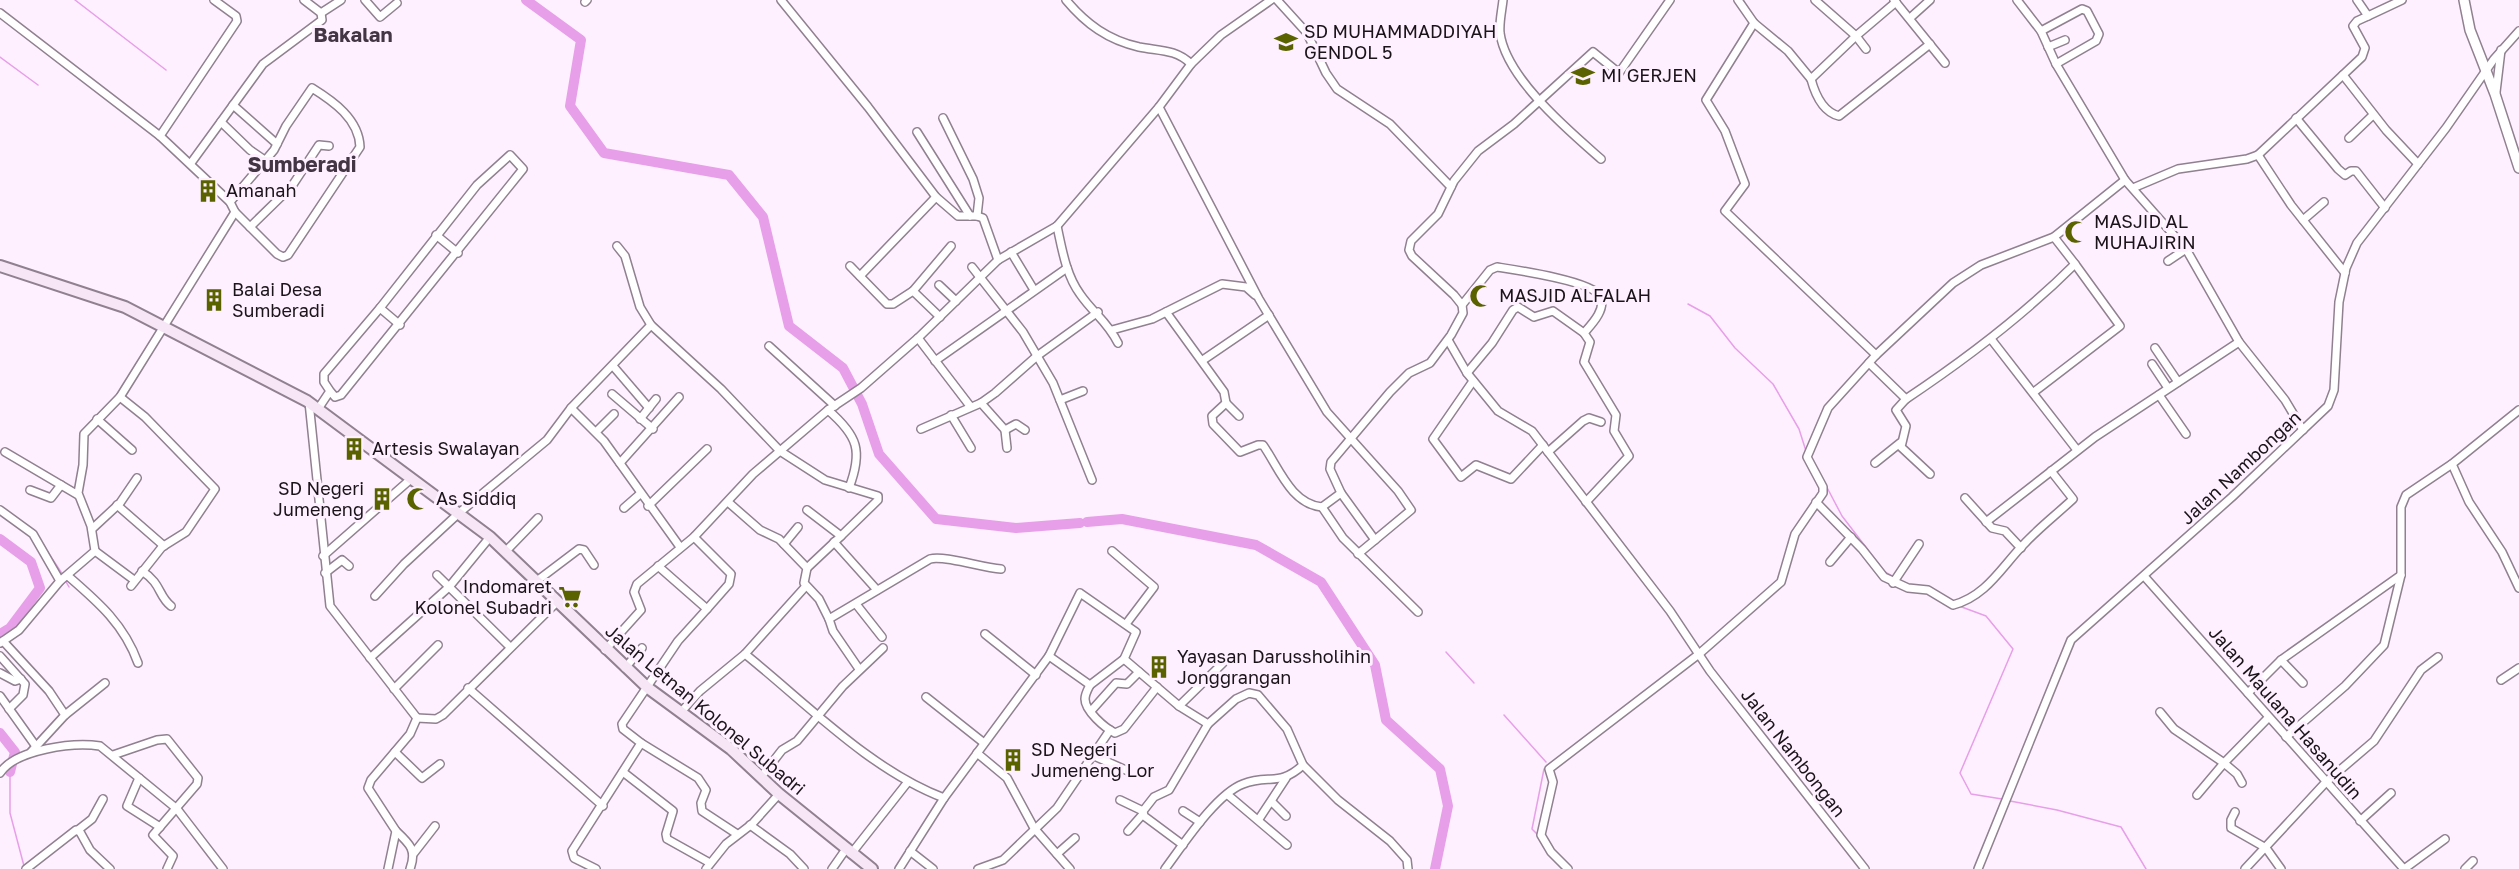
<svg xmlns="http://www.w3.org/2000/svg" width="2519" height="869" viewBox="0 0 2519 869" font-family="'Golos Text',sans-serif">
  <style>
    .lines { fill: none; stroke-linecap: round; stroke-linejoin: round }
    .stream { stroke: #e79fe9; stroke-width: 1.5 }
    .river { stroke: #e79fe9; stroke-width: 10 }
    .minor-casing { stroke: #908090; stroke-width: 10 }
    .tertiary-casing { stroke: #908090; stroke-width: 12 }
    .secondary-casing { stroke: #908090; stroke-width: 14 }
    .minor { stroke: #fff; stroke-width: 7 }
    .tertiary { stroke: #fff; stroke-width: 9 }
    .secondary { stroke: #f6e6f6; stroke-width: 10 }
    .labels { text-anchor: middle; stroke-width: 6; stroke-linejoin: round; paint-order: stroke }
    .poi-label { font-size: 18px; fill: #1a141a; stroke: #fef0fe; text-anchor: start }
    .street-label { font-size: 18px; fill: #1a141a; stroke: #fef0fe }
    .neighbourhood-label { font-size: 20px; font-weight: bold; fill: #433543; stroke: #fef0fe }
    .quarter-label { font-size: 21px; font-weight: bold; fill: #433543; stroke: #fef0fe }
  </style>
  <rect width="100%" height="100%" fill="#fef0fe"/>
  <g class="lines">
    <!-- stream -->
    <g class="stream">
      <path d="M75,0L166,70"/>
      <path d="M0,57L38,85"/>
      <path d="M1688,304L1710,316L1735,348L1773,384L1799,429L1806,451"/>
      <path d="M1822,478L1842,516L1885,572L1894,577"/>
      <path d="M41,542L63,575"/>
      <path d="M65,580L69,587"/>
      <path d="M1959,606L1986,616L2013,649L1960,773L1971,794L2002,799"/>
      <path d="M1446,652L1474,683"/>
      <path d="M1504,715L1546,762"/>
      <path d="M10,772V813L24,866"/>
      <path d="M2010,801L2057,810L2121,827L2146,869"/>
      <path d="M1539,836L1532,829L1544,769"/>
    </g>
    <!-- river -->
    <g class="river">
      <path d="M526,0L581,40L570,106L604,153L729,175L763,217L789,326L843,368L862,404L879,454L936,519L1016,528L1080,523"/>
      <path d="M1087,522L1122,519L1256,545L1321,582L1375,665L1386,720L1440,769L1448,806L1435,869"/>
      <path d="M0,539L31,562L40,588L10,628L0,634"/>
      <path d="M0,733L15,752L10,772"/>
    </g>
    <!-- minor casing -->
    <g class="minor-casing">
      <g id="minor">
        <path d="M365,0L380,17L397,3"/>
        <path d="M781,0L868,107L936,197L958,216H977L983,218L998,260"/>
        <path d="M1066,0C1086,24 1108,40 1139,47C1159,51 1176,49 1191,64"/>
        <path d="M1277,0L1307,33L1326,73L1337,89L1390,124L1451,187"/>
        <path d="M1503,0C1502,10 1499,22 1500,33C1506,78 1568,130 1601,159"/>
        <path d="M1738,0L1754,23L1788,51L1811,79L1856,36L1815,0"/>
        <path d="M1894,0L1945,63"/>
        <path d="M2017,0L2041,31L2056,64L2125,180L2186,249L2239,342L2285,400L2303,430"/>
        <path d="M2357,0L2368,16L2402,0"/>
        <path d="M585,2L587,0"/>
        <path d="M0,13L160,136L230,202L235,212L120,397L84,434L83,465L78,493L91,526L95,551L60,581L19,630L0,643"/>
        <path d="M321,13L341,0"/>
        <path d="M1910,18L1930,0"/>
        <path d="M1754,23L1706,100L1725,131L1745,184L1725,211L1876,355"/>
        <path d="M2041,31L2082,9L2087,11L2099,34L2096,41L2056,64"/>
        <path d="M2048,47L2065,40"/>
        <path d="M1866,49L1856,36L1896,2"/>
        <path d="M2343,75L2386,130L2418,164"/>
        <path d="M1811,79C1815,94 1823,112 1839,116L1930,44"/>
        <path d="M2496,92L2501,50"/>
        <path d="M233,105L277,144"/>
        <path d="M1159,107L1259,299L1327,412L1398,491L1411,510L1358,554"/>
        <path d="M943,118L973,179L979,198L977,216"/>
        <path d="M2296,118L2338,169L2345,175L2351,171H2356L2385,208"/>
        <path d="M221,122L250,150L266,161"/>
        <path d="M917,132L970,216"/>
        <path d="M160,136L237,21L236,16L214,0"/>
        <path d="M2349,138L2373,115"/>
        <path d="M2258,155L2291,205L2345,273"/>
        <path d="M191,163L263,64L322,20L321,13L304,0"/>
        <path d="M2133,188L2178,169L2247,159L2258,155L2362,57L2365,48L2353,26L2357,21L2368,16"/>
        <path d="M230,202L274,150L286,126L312,88C333,101 359,119 360,147L288,255L283,257L277,254L235,212"/>
        <path d="M2303,220L2324,202"/>
        <path d="M1057,226C1062,249 1066,275 1080,294C1093,313 1107,321 1118,343"/>
        <path d="M250,227L292,186L319,145L329,146"/>
        <path d="M436,235L458,253"/>
        <path d="M617,246L625,256L640,307L651,325L721,389L780,451L825,480L878,496V500L841,536"/>
        <path d="M1011,252L1034,290"/>
        <path d="M2168,261L2186,249"/>
        <path d="M850,266L887,304H893L913,291L940,317"/>
        <path d="M972,267L1023,332L1053,383L1092,480"/>
        <path d="M860,276L936,197"/>
        <path d="M939,285L956,301"/>
        <path d="M913,291L951,246"/>
        <path d="M1462,305L1490,270L1497,267C1516,270 1592,281 1600,296C1607,309 1591,325 1584,333L1590,342L1584,362L1616,415L1614,431L1629,456L1586,502"/>
        <path d="M380,308L400,325"/>
        <path d="M1166,312L1224,392L1226,403L1212,416L1213,424L1240,452L1258,445H1263C1279,468 1291,504 1322,507L1341,493L1330,469L1331,462L1390,392L1409,373L1430,363L1451,335L1463,313L1462,305L1454,295L1412,256L1409,250L1411,241L1438,214L1454,181L1478,151L1514,124L1593,52L1619,73L1670,0"/>
        <path d="M1112,330L1152,319L1222,284L1246,287L1255,295"/>
        <path d="M918,338L970,406"/>
        <path d="M1991,339L2077,450"/>
        <path d="M1448,340L1467,373L1498,411L1532,431L1670,611L1710,671L1865,869"/>
        <path d="M769,346L835,406"/>
        <path d="M2155,348L2178,382"/>
        <path d="M1203,360L1269,315"/>
        <path d="M935,361L1067,268"/>
        <path d="M1869,363L1906,399C1966,359 2023,316 2075,264L2054,237"/>
        <path d="M2152,364L2168,388"/>
        <path d="M613,366L649,408"/>
        <path d="M1467,373L1492,343L1513,310L1518,307L1534,317L1553,311L1584,333"/>
        <path d="M1473,381L1433,439L1461,477L1476,465L1511,479L1543,445"/>
        <path d="M2034,392L2120,326L2075,264"/>
        <path d="M612,394L653,429"/>
        <path d="M2159,395L2186,434"/>
        <path d="M120,397L145,417L215,489L186,532L162,547L131,586"/>
        <path d="M1906,399L1896,410L1906,426L1901,447L1930,474"/>
        <path d="M1060,400L1083,391"/>
        <path d="M309,402L330,606L417,718"/>
        <path d="M981,403L1005,430L1016,424L1025,430"/>
        <path d="M1226,403L1239,416"/>
        <path d="M571,408L651,325"/>
        <path d="M318,409L330,391L324,382V374L380,308L477,185L510,155L523,169L341,395L335,397L330,391"/>
        <path d="M828,410C858,436 863,451 849,488"/>
        <path d="M951,415L971,448"/>
        <path d="M97,419L132,450"/>
        <path d="M640,419L656,399"/>
        <path d="M921,429L981,403L995,393L1037,356L1098,312"/>
        <path d="M1005,430L1007,448"/>
        <path d="M596,432L614,414"/>
        <path d="M5,452L78,495"/>
        <path d="M1548,452L1583,421L1589,418L1601,422"/>
        <path d="M620,463L679,397"/>
        <path d="M1875,463L1900,443"/>
        <path d="M2452,464L2469,502L2502,552L2519,588"/>
        <path d="M30,490L51,498L61,485"/>
        <path d="M1341,493L1375,540"/>
        <path d="M1965,498L1992,528L2005,531L2021,548"/>
        <path d="M728,502L760,530L779,539L807,568L804,583L819,599L829,619L930,559C945,555 982,568 1001,569"/>
        <path d="M1816,502L1862,549L1884,577L1908,588L1928,590L1953,605C1987,596 2002,566 2025,543C2040,527 2057,514 2073,499L2051,471"/>
        <path d="M117,505L164,546"/>
        <path d="M648,506L707,449"/>
        <path d="M1322,507L1343,538L1418,612"/>
        <path d="M624,508L640,494"/>
        <path d="M0,510L33,534L60,581"/>
        <path d="M1986,522L2095,437L2239,342"/>
        <path d="M92,529L120,503L137,478"/>
        <path d="M694,537L731,574L729,584L707,609"/>
        <path d="M834,542L877,590"/>
        <path d="M784,544L798,527"/>
        <path d="M95,551L134,580"/>
        <path d="M506,551L538,518"/>
        <path d="M1112,551L1154,587L1126,624"/>
        <path d="M323,556L412,478"/>
        <path d="M1830,562L1851,537"/>
        <path d="M807,568L841,536L807,510"/>
        <path d="M142,571C162,584 158,596 171,606"/>
        <path d="M325,573L342,560L349,566"/>
        <path d="M437,575L510,647"/>
        <path d="M68,576C98,602 124,624 138,663"/>
        <path d="M2144,576L2404,869L2445,839"/>
        <path d="M538,580L579,549L584,550L594,565"/>
        <path d="M1893,583L1919,544"/>
        <path d="M375,596L404,564L459,513L547,440L571,408L604,441L680,547"/>
        <path d="M856,604L882,637"/>
        <path d="M829,619L833,631L859,669"/>
        <path d="M985,634L1036,675"/>
        <path d="M3,641L49,691L65,715"/>
        <path d="M605,650L641,610L634,592L637,584L694,537L753,474L828,410L861,388L918,338L998,260L1057,226L1159,107L1191,64L1221,35L1271,0"/>
        <path d="M745,654L806,586"/>
        <path d="M0,656L25,684L23,695L9,709"/>
        <path d="M1049,656L1090,685L1124,659L1179,706L1208,724L1169,790L1154,797L1143,811L1144,816L1183,845"/>
        <path d="M370,658L449,587L490,537"/>
        <path d="M2281,660L2303,683"/>
        <path d="M625,668L642,648"/>
        <path d="M0,673L15,681L21,679"/>
        <path d="M2501,680L2519,668"/>
        <path d="M1090,685C1088,689 1085,694 1085,699C1085,711 1105,728 1115,733L1124,729L1157,687"/>
        <path d="M468,688L603,806"/>
        <path d="M394,689L438,645"/>
        <path d="M2248,693L2281,660L2401,575"/>
        <path d="M0,696L35,745"/>
        <path d="M926,697L984,743"/>
        <path d="M1179,706L1223,663"/>
        <path d="M1091,711L1116,683L1127,684L1139,672"/>
        <path d="M681,712L700,691L745,654C806,703 870,770 944,798"/>
        <path d="M2160,712L2174,729L2224,763L2268,718"/>
        <path d="M417,718L436,719L443,715L557,602"/>
        <path d="M1208,724L1236,699L1249,693L1258,695L1287,729L1303,765L1338,800L1390,841L1407,860L1408,869"/>
        <path d="M2286,737L2345,686L2384,645L2401,575V507L2406,495L2452,464L2519,410"/>
        <path d="M641,743L698,778L706,790L701,803L702,811L737,834"/>
        <path d="M31,752L65,715L105,683"/>
        <path d="M395,752L422,778L440,764"/>
        <path d="M977,753L1007,778L1034,828L1070,869"/>
        <path d="M113,755L157,740L167,739L198,778L197,784L153,835L173,856L167,869"/>
        <path d="M1092,755L1128,771"/>
        <path d="M623,772L673,811L666,834L667,839L710,863"/>
        <path d="M0,773C16,749 74,742 100,746L177,809L223,869"/>
        <path d="M761,777L782,750L797,741L843,686L883,648"/>
        <path d="M139,778L127,806L160,827"/>
        <path d="M1228,795L1287,845"/>
        <path d="M2197,795L2224,763L2237,774L2242,783"/>
        <path d="M1120,800L1143,811"/>
        <path d="M1272,802L1286,816"/>
        <path d="M1183,811L1200,822"/>
        <path d="M2235,812L2231,820V828L2266,848L2281,869"/>
        <path d="M1259,819L1286,778"/>
        <path d="M2360,821L2391,793"/>
        <path d="M750,825L790,854L804,869"/>
        <path d="M78,830L92,819L103,799"/>
        <path d="M396,831C410,844 417,850 410,869"/>
        <path d="M1128,831L1143,814"/>
        <path d="M910,851L933,869"/>
        <path d="M414,853L435,826"/>
        <path d="M851,854L907,783"/>
        <path d="M1057,854L1075,838"/>
        <path d="M26,869L76,830L80,832L90,850L110,869"/>
        <path d="M388,869L396,831L368,788L371,780L410,734L417,718"/>
        <path d="M596,869L574,858L572,851L641,743L623,729L622,724L678,641L707,609L658,566"/>
        <path d="M706,869L726,844L752,824L779,794"/>
        <path d="M832,869L846,849"/>
        <path d="M899,869L944,798L1049,656L1080,593L1136,632L1124,659"/>
        <path d="M978,869L1003,860L1057,808L1110,730"/>
        <path d="M1165,869C1183,845 1216,794 1243,784C1269,774 1279,787 1303,765"/>
        <path d="M1568,869L1551,852L1541,835L1553,782L1549,769L1699,654L1781,582L1795,534L1823,493V487L1807,457L1828,408L1876,355L1953,283L1981,265L2054,237L2125,180"/>
        <path d="M1978,869L2071,640L2232,497L2328,406L2334,390L2339,302L2346,268L2357,243L2446,128L2494,59L2519,31"/>
        <path d="M2245,869L2326,782L2374,741L2421,670L2438,657"/>
        <path d="M2465,869L2473,861"/>
      </g>
    </g>
    <!-- tertiary casing -->
    <g class="tertiary-casing">
      <path id="tertiary" d="M2464,0L2470,30L2495,94L2519,168"/>
    </g>
    <!-- secondary casing -->
    <g class="secondary-casing">
      <path id="secondary" d="M0,266L125,307L307,401L490,537L648,688L731,749L779,794L872,869"/>
    </g>
    <!-- minor -->
    <use href="#minor" class="minor"/>
    <!-- tertiary -->
    <use href="#tertiary" class="tertiary"/>
    <!-- secondary -->
    <use href="#secondary" class="secondary"/>
  </g>
  <!-- icons -->
  <defs>
    <g id="school-bare" transform="scale(1.8)"><path d="M0-5L7-2L0 1L-7-2ZM-4 1L0 2.5L4 1V4Q0 6-4 4Z" fill="#5a6200" stroke="#fef0fe" stroke-width="2.5" paint-order="stroke"/></g>
    <g id="building-bare" transform="scale(1.8)"><path d="M-4-6H4V6H1V3H-1V6H-4ZM-2.5-4.3h1.7v1.8h-1.7ZM.8-4.3h1.7v1.8H.8ZM-2.5-1h1.7V.8h-1.7ZM.8-1h1.7V.8H.8Z" fill="#5a6200" stroke="#fef0fe" stroke-width="2.5" paint-order="stroke"/></g>
    <g id="mosque-bare" transform="scale(1.8)"><path d="M3.5-4.9A6 6 0 1 0 3.5 4.9A5 5 0 1 1 3.5-4.9Z" fill="#5a6200" stroke="#fef0fe" stroke-width="2.5" paint-order="stroke"/></g>
    <g id="supermarket-bare" transform="scale(1.8)"><path d="M-6-5.5h2.5l.6 2H6L4.5 2H-2.5L-4.4-4H-6ZM-1.5 3.2a1.3 1.3 0 1 0 .1 0ZM3 3.2a1.3 1.3 0 1 0 .1 0Z" fill="#5a6200" stroke="#fef0fe" stroke-width="2.5" paint-order="stroke"/></g>
  </defs>
  <g fill-rule="evenodd">
    <use href="#school-bare" x="1286" y="42"/>
    <use href="#school-bare" x="1583" y="76"/>
    <use href="#building-bare" x="208" y="191"/>
    <use href="#mosque-bare" x="2076" y="232"/>
    <use href="#mosque-bare" x="1481" y="296"/>
    <use href="#building-bare" x="214" y="300"/>
    <use href="#building-bare" x="354" y="449"/>
    <use href="#building-bare" x="382" y="499"/>
    <use href="#mosque-bare" x="418" y="499"/>
    <use href="#supermarket-bare" x="570" y="597"/>
    <use href="#building-bare" x="1159" y="667"/>
    <use href="#building-bare" x="1013" y="760"/>
  </g>
  <g class="labels">
    <!-- poi labels -->
    <g class="poi-label">
      <text x="1304" y="38">SD MUHAMMADDIYAH<tspan x="1304" dy="21">GENDOL 5</tspan></text>
      <text x="1601" y="82">MI GERJEN</text>
      <text x="226" y="197">Amanah</text>
      <text x="2094" y="228">MASJID AL<tspan x="2094" dy="21">MUHAJIRIN</tspan></text>
      <text x="232" y="296">Balai Desa<tspan x="232" dy="21">Sumberadi</tspan></text>
      <text x="1499" y="302">MASJID ALFALAH</text>
      <text x="372" y="455">Artesis Swalayan</text>
      <text x="364" y="495" text-anchor="end">SD Negeri<tspan x="364" dy="21">Jumeneng</tspan></text>
      <text x="436" y="505">As Siddiq</text>
      <text x="552" y="593" text-anchor="end">Indomaret<tspan x="552" dy="21">Kolonel Subadri</tspan></text>
      <text x="1177" y="663">Yayasan Darussholihin<tspan x="1177" dy="21">Jonggrangan</tspan></text>
      <text x="1031" y="756">SD Negeri<tspan x="1031" dy="21">Jumeneng Lor</tspan></text>
    </g>
    <!-- street labels -->
    <g class="street-label">
      <text transform="translate(2241 468) rotate(-43)" y="6">Jalan Nambongan</text>
      <text transform="translate(705 710) rotate(40)" y="6">Jalan Letnan Kolonel Subadri</text>
      <text transform="translate(2285 713) rotate(49)" y="6">Jalan Maulana Hasanudin</text>
      <text transform="translate(1793 753) rotate(52)" y="6">Jalan Nambongan</text>
    </g>
    <!-- neighbourhood labels -->
    <g class="neighbourhood-label">
      <text x="353" y="42">Bakalan</text>
    </g>
    <!-- quarter labels -->
    <g class="quarter-label">
      <text x="302" y="172">Sumberadi</text>
    </g>
  </g>
</svg>
